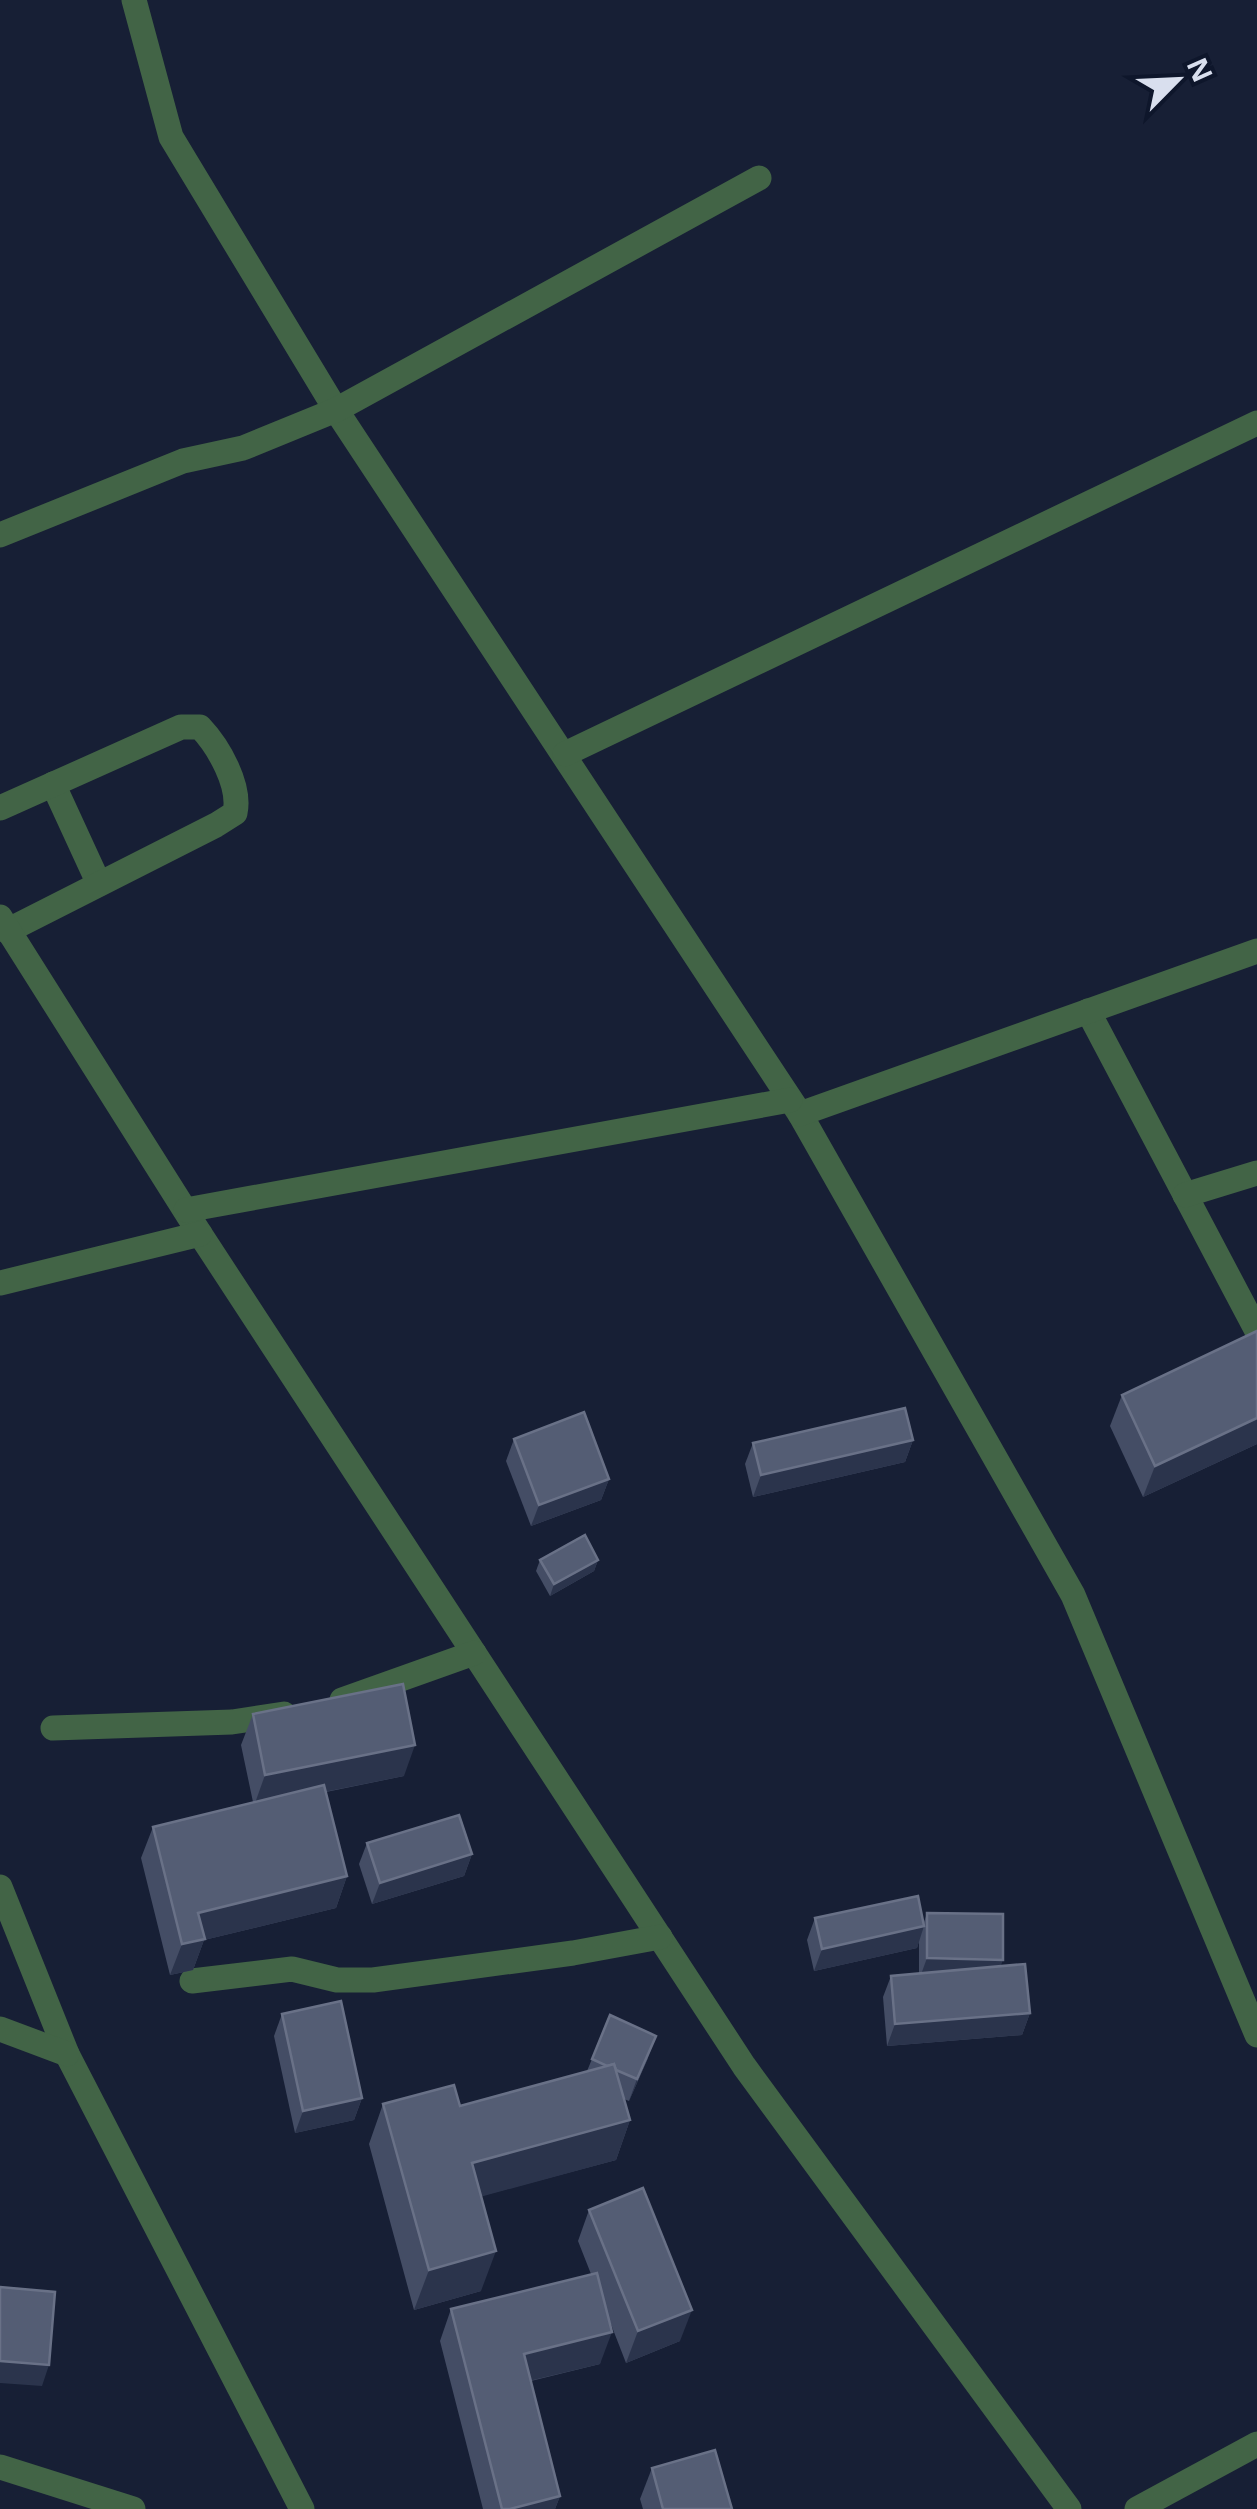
<svg xmlns="http://www.w3.org/2000/svg" width="1257" height="2509" viewBox="0 0 1257 2509" font-family="'Noto Sans',sans-serif">
  <style>
    .lines { fill: none; stroke-linecap: round; stroke-linejoin: round }
    .minor { stroke: #426446; stroke-width: 25 }
    .wall { fill: #444d65 }
    .shaded-wall { fill: #2b344c }
    .building { fill: #545d74; stroke: #697187; stroke-width: 2.5 }
  </style>
  <rect width="100%" height="100%" fill="#171f35"/>
  <g class="lines">
    <!-- minor -->
    <g class="minor">
      <path d="M134,0L171,137L336,410L800,1114L1073,1595L1257,2035"/>
      <path d="M0,535L183,461L243,448L336,410L759,178"/>
      <path d="M565,754L1257,423"/>
      <path d="M53,784L99,884"/>
      <path d="M0,808L181,727H200C219,747 241,786 235,813L216,825L7,931"/>
      <path d="M0,917L200,1234L744,2066L1069,2509"/>
      <path d="M1088,1011L1257,1331"/>
      <path d="M800,1114L1257,951"/>
      <path d="M1185,1195L1257,1173"/>
      <path d="M186,1210L790,1100"/>
      <path d="M0,1283L200,1234"/>
      <path d="M342,1700L474,1653"/>
      <path d="M53,1728L232,1722L284,1714"/>
      <path d="M0,1887L67,2054L302,2509"/>
      <path d="M192,1981L292,1969L337,1980H373L573,1953L660,1937"/>
      <path d="M0,2029L67,2054"/>
      <path d="M0,2467L133,2509"/>
      <path d="M1137,2509L1257,2444"/>
    </g>
  </g>
  <!-- wall -->
  <g class="wall">
    <path d="M1257,1331V1444L1143,1497L1110,1426L1122,1395Z"/>
    <path d="M514,1439L609,1479L601,1500L531,1526L506,1461Z"/>
    <path d="M913,1440L905,1462L753,1497L745,1464L753,1443Z"/>
    <path d="M540,1560H598L594,1571L550,1596L536,1571Z"/>
    <path d="M253,1714L404,1776L326,1792L347,1876L336,1908L204,1940L193,1970L170,1975L141,1858L153,1827L253,1802L241,1745Z"/>
    <path d="M367,1843L472,1854L464,1876L372,1904L359,1864Z"/>
    <path d="M927,1913L1001,1966L1030,2013L1022,2035L887,2046L883,1997L891,1976L919,1973V1941L917,1948L814,1971L807,1940L815,1918L924,1922Z"/>
    <path d="M282,2014L362,2098L354,2120L295,2133L274,2036Z"/>
    <path d="M648,2058L629,2101L624,2099L630,2120L616,2160L481,2196V2291L414,2310L369,2144L383,2104L460,2106L587,2071L592,2059Z"/>
    <path d="M589,2210L680,2341L626,2363L607,2314L600,2364L531,2381L560,2496L555,2509H483L440,2341L451,2309L591,2274L578,2241Z"/>
    <path d="M652,2468L732,2509H643L640,2499Z"/>
  </g>
  <!-- shaded-wall -->
  <g class="shaded-wall">
    <path d="M1257,1411V1444L1143,1497L1155,1466Z"/>
    <path d="M913,1440L905,1462L753,1497L761,1475Z"/>
    <path d="M609,1479L601,1500L531,1526L539,1505Z"/>
    <path d="M598,1560L594,1571L550,1596L554,1584Z"/>
    <path d="M415,1745L404,1776L254,1806L265,1775Z"/>
    <path d="M472,1854L464,1876L372,1904L380,1883Z"/>
    <path d="M347,1876L336,1908L204,1940L193,1970L170,1975L182,1944L198,1913Z"/>
    <path d="M924,1926L917,1948L814,1971L822,1949Z"/>
    <path d="M927,1958L1003,1960L995,1981L919,1980Z"/>
    <path d="M1030,2013L1022,2035L887,2046L895,2024Z"/>
    <path d="M656,2036L648,2058L629,2101L637,2079Z"/>
    <path d="M362,2098L354,2120L295,2133L303,2111Z"/>
    <path d="M630,2120L616,2160L458,2203L472,2163Z"/>
    <path d="M496,2251L481,2291L414,2310L429,2270Z"/>
    <path d="M692,2310L680,2341L626,2363L638,2331Z"/>
    <path d="M612,2332L600,2364L512,2385L524,2354Z"/>
    <path d="M0,2361L49,2365L42,2386L0,2383Z"/>
    <path d="M560,2496L555,2509H510Z"/>
  </g>
  <!-- building -->
  <g class="building">
    <path d="M1257,1331V1418L1155,1466L1122,1395Z"/>
    <path d="M905,1408L913,1440L761,1475L753,1443Z"/>
    <path d="M584,1412L609,1479L539,1505L514,1439Z"/>
    <path d="M585,1535L598,1560L554,1584L540,1560Z"/>
    <path d="M403,1684L415,1745L265,1775L253,1714Z"/>
    <path d="M324,1785L347,1876L198,1913L205,1939L182,1944L153,1827Z"/>
    <path d="M459,1815L472,1854L380,1883L367,1843Z"/>
    <path d="M918,1896L924,1926L822,1949L815,1918Z"/>
    <path d="M927,1913L1003,1914V1960L927,1958Z"/>
    <path d="M1025,1964L1030,2013L895,2024L891,1976Z"/>
    <path d="M341,2001L362,2098L303,2111L282,2014Z"/>
    <path d="M610,2015L656,2036L637,2079L616,2070L614,2064L607,2066L592,2059Z"/>
    <path d="M614,2064L630,2120L472,2163L496,2251L429,2270L383,2104L454,2085L460,2106Z"/>
    <path d="M643,2188L692,2310L638,2331L589,2210Z"/>
    <path d="M597,2273L612,2332L524,2354L560,2496L510,2509H502L451,2309Z"/>
    <path d="M0,2287L55,2292L49,2365L0,2361Z"/>
    <path d="M715,2450L732,2509H663L652,2468Z"/>
  </g>
  <!-- north arrow -->
  <g transform="translate(1177 80) rotate(66)" stroke="#0e162b" stroke-width="8" paint-order="stroke">
  <path d="M0-8L18 38L0 25L-18 38Z" fill="#d9dfee"/>
  <text y="-15" font-size="28" font-weight="bold" text-anchor="middle" fill="#d9dfee">N</text>
  </g>
</svg>
